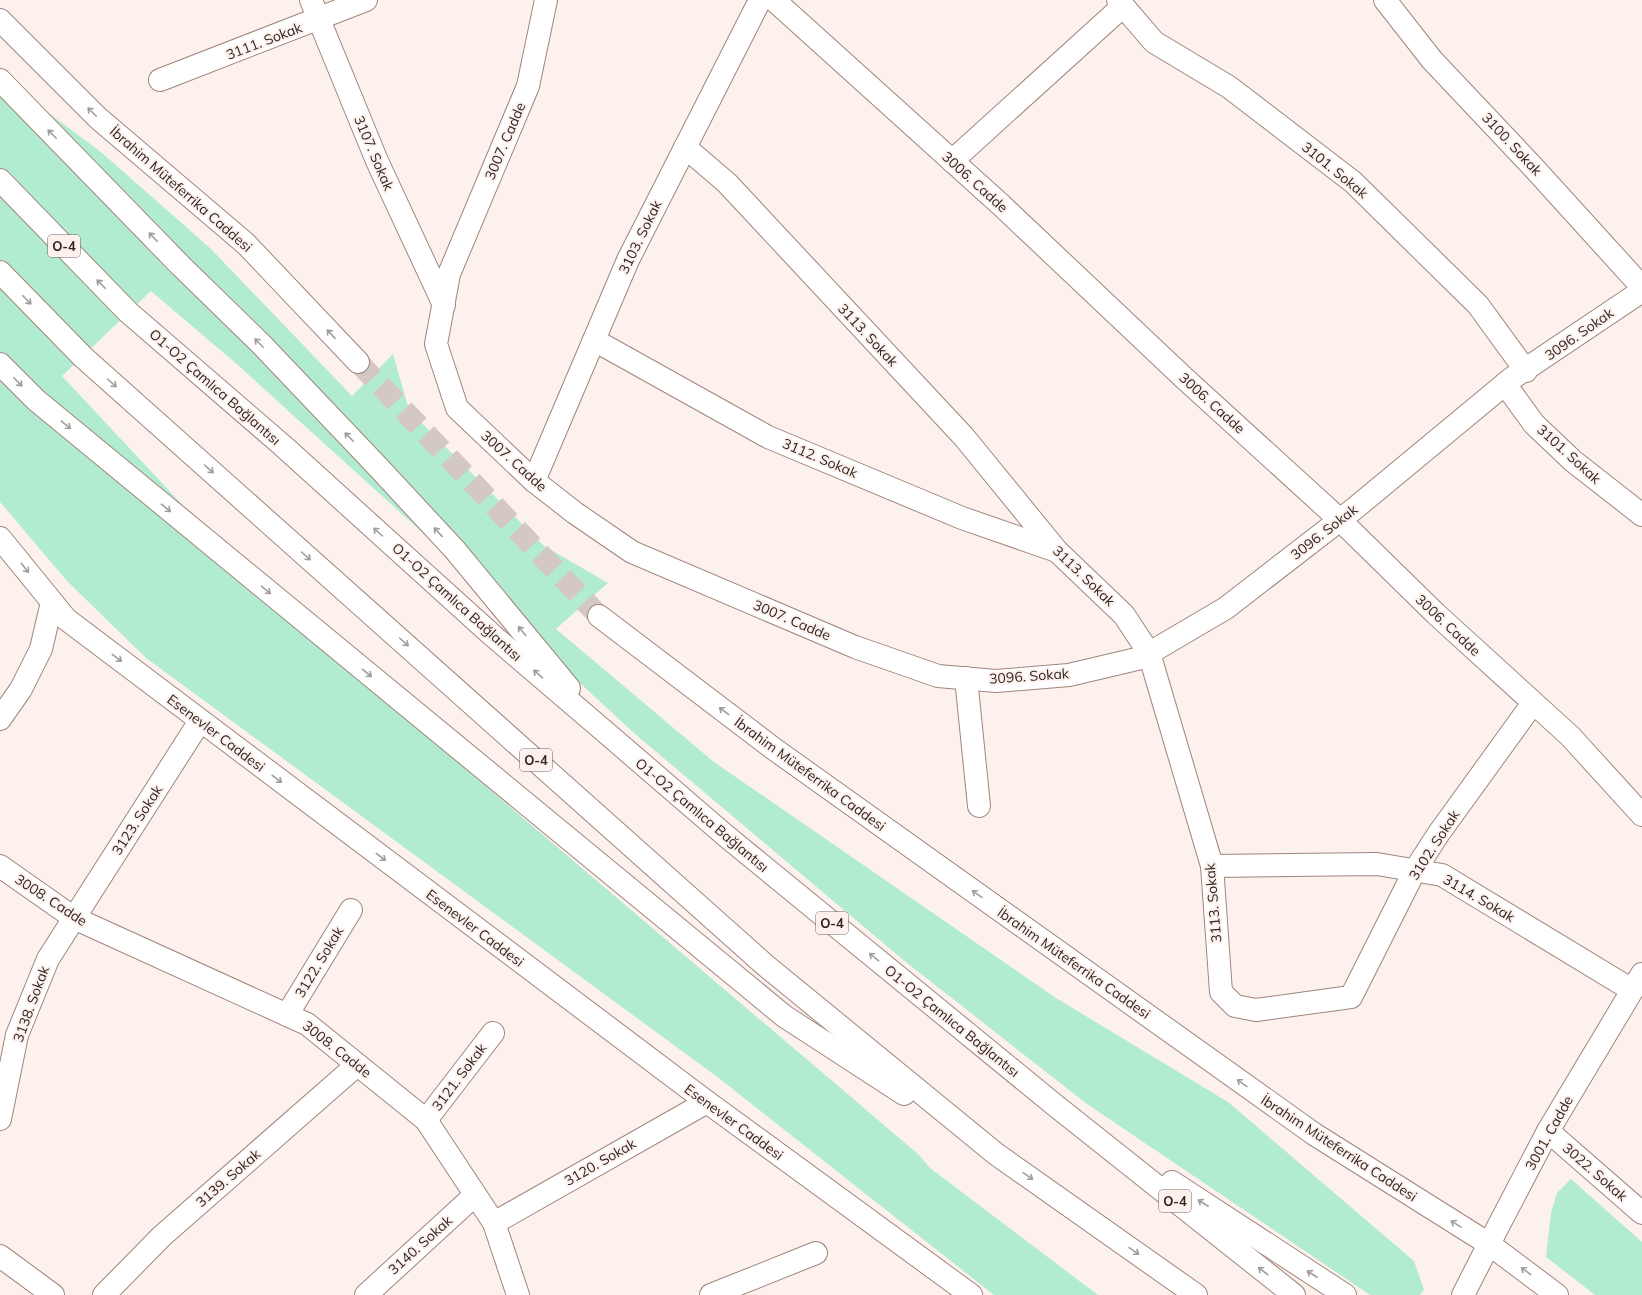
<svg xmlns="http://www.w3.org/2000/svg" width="1642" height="1295" viewBox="0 0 1642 1295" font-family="Mulish,sans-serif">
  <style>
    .green { fill: #b1ecd1 }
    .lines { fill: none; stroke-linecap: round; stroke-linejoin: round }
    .major-tunnel { stroke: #d4c8c4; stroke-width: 22; stroke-dasharray: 22 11; stroke-linecap: butt }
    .minor-casing { stroke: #a0857b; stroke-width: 24 }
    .major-casing { stroke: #a0857b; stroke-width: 24 }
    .highway-casing { stroke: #a0857b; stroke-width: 24 }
    .minor { stroke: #fff; stroke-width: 22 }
    .major { stroke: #fff; stroke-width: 22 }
    .highway { stroke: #fff; stroke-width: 22 }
    .oneway { stroke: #a29d9b }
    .labels { text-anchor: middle; stroke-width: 4; stroke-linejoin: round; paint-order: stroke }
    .shield { fill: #fdf1ed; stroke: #6e625e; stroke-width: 1 }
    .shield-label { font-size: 13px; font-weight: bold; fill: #302521 }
    .street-label { font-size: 14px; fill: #302521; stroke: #fdf1ed }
  </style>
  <rect width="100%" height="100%" fill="#fdf1ed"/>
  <!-- green -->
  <g class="green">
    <path d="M0,77L101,152L210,248L352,396L393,354L409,410L544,546L608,583L556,629L714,762L1056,998L1228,1102L1414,1261L1424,1290L1420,1295H1370L1087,1104L907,963L635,734L540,646L425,535L239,366L151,291L62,376L289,619L918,1154L930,1168L1098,1295H994L716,1076L146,658L67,581L0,502Z"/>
    <path d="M1571,1179L1642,1242V1295H1595L1546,1257L1551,1213L1557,1193Z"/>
  </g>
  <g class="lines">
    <!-- major-tunnel -->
    <path class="major-tunnel" d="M358,362L599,616"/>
    <!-- minor casing -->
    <g class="minor-casing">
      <g id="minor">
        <path d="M311,0L377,161L444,305"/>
        <path d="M546,0L528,86L449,274L436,344L457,408L534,481L575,513L632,552L855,647L938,676L996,681L1069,675L1141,658L1226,608L1354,509L1511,379L1642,291"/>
        <path d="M774,0L1000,204L1183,377L1340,520L1436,614L1570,736L1642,815"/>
        <path d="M1118,0L1154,42L1229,87L1353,182L1478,305L1526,371"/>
        <path d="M1385,0L1432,60L1533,167L1642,287"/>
        <path d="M160,80L366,0"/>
        <path d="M685,147L727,183L964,437L1057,551L1124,615L1149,653L1212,866L1221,992L1235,1006L1256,1010L1351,997L1415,870L1439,833L1533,703"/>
        <path d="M952,161L1123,6"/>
        <path d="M594,340L768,437L962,518L1057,551"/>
        <path d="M1505,384L1534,424L1573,461L1642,515"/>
        <path d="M534,481L628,260L760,0"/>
        <path d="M966,678L979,806"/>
        <path d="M0,719L21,689L41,649L52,602"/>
        <path d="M0,866L74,918L307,1024L426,1120L494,1223L518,1295"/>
        <path d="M1212,866L1377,864L1442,875L1632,990"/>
        <path d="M287,1015L351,910"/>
        <path d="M0,1119L17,1035L48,959L200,721"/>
        <path d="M426,1120L493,1033"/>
        <path d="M1548,1131L1642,1213"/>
        <path d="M494,1223L707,1102"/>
        <path d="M1489,1244L1548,1131L1642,974"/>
        <path d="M0,1256L53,1295"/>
        <path d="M104,1295L162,1236L357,1065"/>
        <path d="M366,1295L475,1195"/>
        <path d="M711,1295L816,1253"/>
      </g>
    </g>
    <!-- major casing -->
    <g class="major-casing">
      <g id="major">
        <path d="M0,20L98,118L246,244L358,362"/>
        <path d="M0,538L66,619L707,1102L971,1295"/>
        <path d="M599,616L774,749L1314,1134L1489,1244L1557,1295"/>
        <path d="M1463,1295L1489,1244"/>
      </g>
    </g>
    <!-- highway casing -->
    <g class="highway-casing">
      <g id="highway">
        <path d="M0,80L180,265L262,345L379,468L455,550L569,688"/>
        <path d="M0,180L128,312L282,445L492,635L610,736L726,836L1056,1106L1294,1295"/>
        <path d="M0,272L83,357L765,965L996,1154L1196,1295"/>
        <path d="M0,364L36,400L784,1016L904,1094"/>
        <path d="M1172,1182L1345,1295"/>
      </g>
    </g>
    <!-- minor -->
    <use href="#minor" class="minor"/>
    <!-- major -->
    <use href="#major" class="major"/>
    <!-- highway -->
    <use href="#highway" class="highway"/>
  </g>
  <!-- one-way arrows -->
  <defs><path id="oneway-shaft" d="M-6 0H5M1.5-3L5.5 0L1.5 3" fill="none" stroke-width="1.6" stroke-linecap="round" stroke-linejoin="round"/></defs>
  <g class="oneway">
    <use href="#oneway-shaft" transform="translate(92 112) rotate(-135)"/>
    <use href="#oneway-shaft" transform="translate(52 134) rotate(-134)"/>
    <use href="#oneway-shaft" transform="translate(153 237) rotate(-134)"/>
    <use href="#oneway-shaft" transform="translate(101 284) rotate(-134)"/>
    <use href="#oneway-shaft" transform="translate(27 300) rotate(46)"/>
    <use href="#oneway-shaft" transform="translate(331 334) rotate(-133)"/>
    <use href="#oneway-shaft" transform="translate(259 343) rotate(-135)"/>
    <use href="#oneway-shaft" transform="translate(18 382) rotate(46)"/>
    <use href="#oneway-shaft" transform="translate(112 383) rotate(42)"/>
    <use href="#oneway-shaft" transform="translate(66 425) rotate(39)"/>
    <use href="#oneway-shaft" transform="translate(349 437) rotate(-134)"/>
    <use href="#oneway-shaft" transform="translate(209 469) rotate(42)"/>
    <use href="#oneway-shaft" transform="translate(166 508) rotate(39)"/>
    <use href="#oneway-shaft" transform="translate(378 532) rotate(-138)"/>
    <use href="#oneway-shaft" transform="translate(438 532) rotate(-133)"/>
    <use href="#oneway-shaft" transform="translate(306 556) rotate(42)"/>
    <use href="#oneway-shaft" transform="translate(25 568) rotate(51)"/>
    <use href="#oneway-shaft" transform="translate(266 590) rotate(39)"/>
    <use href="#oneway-shaft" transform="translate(522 631) rotate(-130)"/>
    <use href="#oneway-shaft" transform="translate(404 642) rotate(42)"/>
    <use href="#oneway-shaft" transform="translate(117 658) rotate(37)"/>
    <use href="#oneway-shaft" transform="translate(367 673) rotate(39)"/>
    <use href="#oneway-shaft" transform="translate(538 674) rotate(-139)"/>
    <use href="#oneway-shaft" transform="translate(724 711) rotate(-143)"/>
    <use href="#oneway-shaft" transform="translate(277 779) rotate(37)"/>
    <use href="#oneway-shaft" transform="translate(381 857) rotate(37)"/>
    <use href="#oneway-shaft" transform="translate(977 894) rotate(-145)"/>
    <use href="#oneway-shaft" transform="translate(874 957) rotate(-141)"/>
    <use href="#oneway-shaft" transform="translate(1242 1083) rotate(-144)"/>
    <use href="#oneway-shaft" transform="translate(1028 1176) rotate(35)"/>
    <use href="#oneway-shaft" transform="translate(1203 1203) rotate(-147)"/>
    <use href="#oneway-shaft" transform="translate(1456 1224) rotate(-149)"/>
    <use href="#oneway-shaft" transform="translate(1134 1251) rotate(35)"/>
    <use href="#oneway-shaft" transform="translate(1263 1271) rotate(-142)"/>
    <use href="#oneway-shaft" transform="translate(1526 1271) rotate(-143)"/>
    <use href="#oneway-shaft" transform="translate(1312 1274) rotate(-147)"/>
  </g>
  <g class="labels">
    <!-- shield labels -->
    <g class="shield">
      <rect x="48" y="235" width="32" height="22" rx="3"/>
      <rect x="520" y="749" width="32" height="22" rx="3"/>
      <rect x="816" y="912" width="32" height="22" rx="3"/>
      <rect x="1159" y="1190" width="32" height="22" rx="3"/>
    </g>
    <g class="shield-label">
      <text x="64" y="251">O-4</text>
      <text x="536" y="765">O-4</text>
      <text x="832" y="928">O-4</text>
      <text x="1175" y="1206">O-4</text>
    </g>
    <!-- street labels -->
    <g class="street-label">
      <text transform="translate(264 41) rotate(-21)" y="5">3111. Sokak</text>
      <text transform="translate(505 141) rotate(-67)" y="5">3007. Cadde</text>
      <text transform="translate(1512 144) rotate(47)" y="5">3100. Sokak</text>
      <text transform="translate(374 153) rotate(67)" y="5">3107. Sokak</text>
      <text transform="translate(1335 170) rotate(39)" y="5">3101. Sokak</text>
      <text transform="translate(975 182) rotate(42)" y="5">3006. Cadde</text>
      <text transform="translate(181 189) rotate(41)" y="5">İbrahim Müteferrika Caddesi</text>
      <text transform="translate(640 237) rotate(-64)" y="5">3103. Sokak</text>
      <text transform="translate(1579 334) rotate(-35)" y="5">3096. Sokak</text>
      <text transform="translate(868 335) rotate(47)" y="5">3113. Sokak</text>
      <text transform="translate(215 387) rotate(41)" y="5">O1-O2 Çamlıca Bağlantısı</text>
      <text transform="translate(1212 403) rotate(42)" y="5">3006. Cadde</text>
      <text transform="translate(1569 454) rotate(42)" y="5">3101. Sokak</text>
      <text transform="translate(820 458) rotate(23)" y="5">3112. Sokak</text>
      <text transform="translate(514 461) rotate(42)" y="5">3007. Cadde</text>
      <text transform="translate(1324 532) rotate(-38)" y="5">3096. Sokak</text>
      <text transform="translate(1084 576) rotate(44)" y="5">3113. Sokak</text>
      <text transform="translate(457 602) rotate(42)" y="5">O1-O2 Çamlıca Bağlantısı</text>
      <text transform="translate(792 620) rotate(23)" y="5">3007. Cadde</text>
      <text transform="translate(1448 625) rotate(43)" y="5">3006. Cadde</text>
      <text transform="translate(1029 676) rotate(-4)" y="5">3096. Sokak</text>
      <text transform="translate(216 733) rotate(37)" y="5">Esenevler Caddesi</text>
      <text transform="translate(810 774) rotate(36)" y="5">İbrahim Müteferrika Caddesi</text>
      <text transform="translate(702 815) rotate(40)" y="5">O1-O2 Çamlıca Bağlantısı</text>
      <text transform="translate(137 820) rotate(-57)" y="5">3123. Sokak</text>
      <text transform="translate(1434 845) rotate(-57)" y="5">3102. Sokak</text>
      <text transform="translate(1479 898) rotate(30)" y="5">3114. Sokak</text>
      <text transform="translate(51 900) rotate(33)" y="5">3008. Cadde</text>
      <text transform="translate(1213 903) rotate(-95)" y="5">3113. Sokak</text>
      <text transform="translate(475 928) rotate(37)" y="5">Esenevler Caddesi</text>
      <text transform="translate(319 962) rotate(-59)" y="5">3122. Sokak</text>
      <text transform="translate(1074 963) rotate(35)" y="5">İbrahim Müteferrika Caddesi</text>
      <text transform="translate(31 1004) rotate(-70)" y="5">3138. Sokak</text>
      <text transform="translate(952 1021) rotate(39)" y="5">O1-O2 Çamlıca Bağlantısı</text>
      <text transform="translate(337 1049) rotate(38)" y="5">3008. Cadde</text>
      <text transform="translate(459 1077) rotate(-53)" y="5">3121. Sokak</text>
      <text transform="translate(734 1122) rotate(36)" y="5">Esenevler Caddesi</text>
      <text transform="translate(1549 1133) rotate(-61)" y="5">3001. Cadde</text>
      <text transform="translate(1339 1148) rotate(33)" y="5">İbrahim Müteferrika Caddesi</text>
      <text transform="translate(600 1162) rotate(-30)" y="5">3120. Sokak</text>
      <text transform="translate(1595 1172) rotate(41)" y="5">3022. Sokak</text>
      <text transform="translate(228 1178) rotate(-41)" y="5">3139. Sokak</text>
      <text transform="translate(420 1245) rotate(-42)" y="5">3140. Sokak</text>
    </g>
  </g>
</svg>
